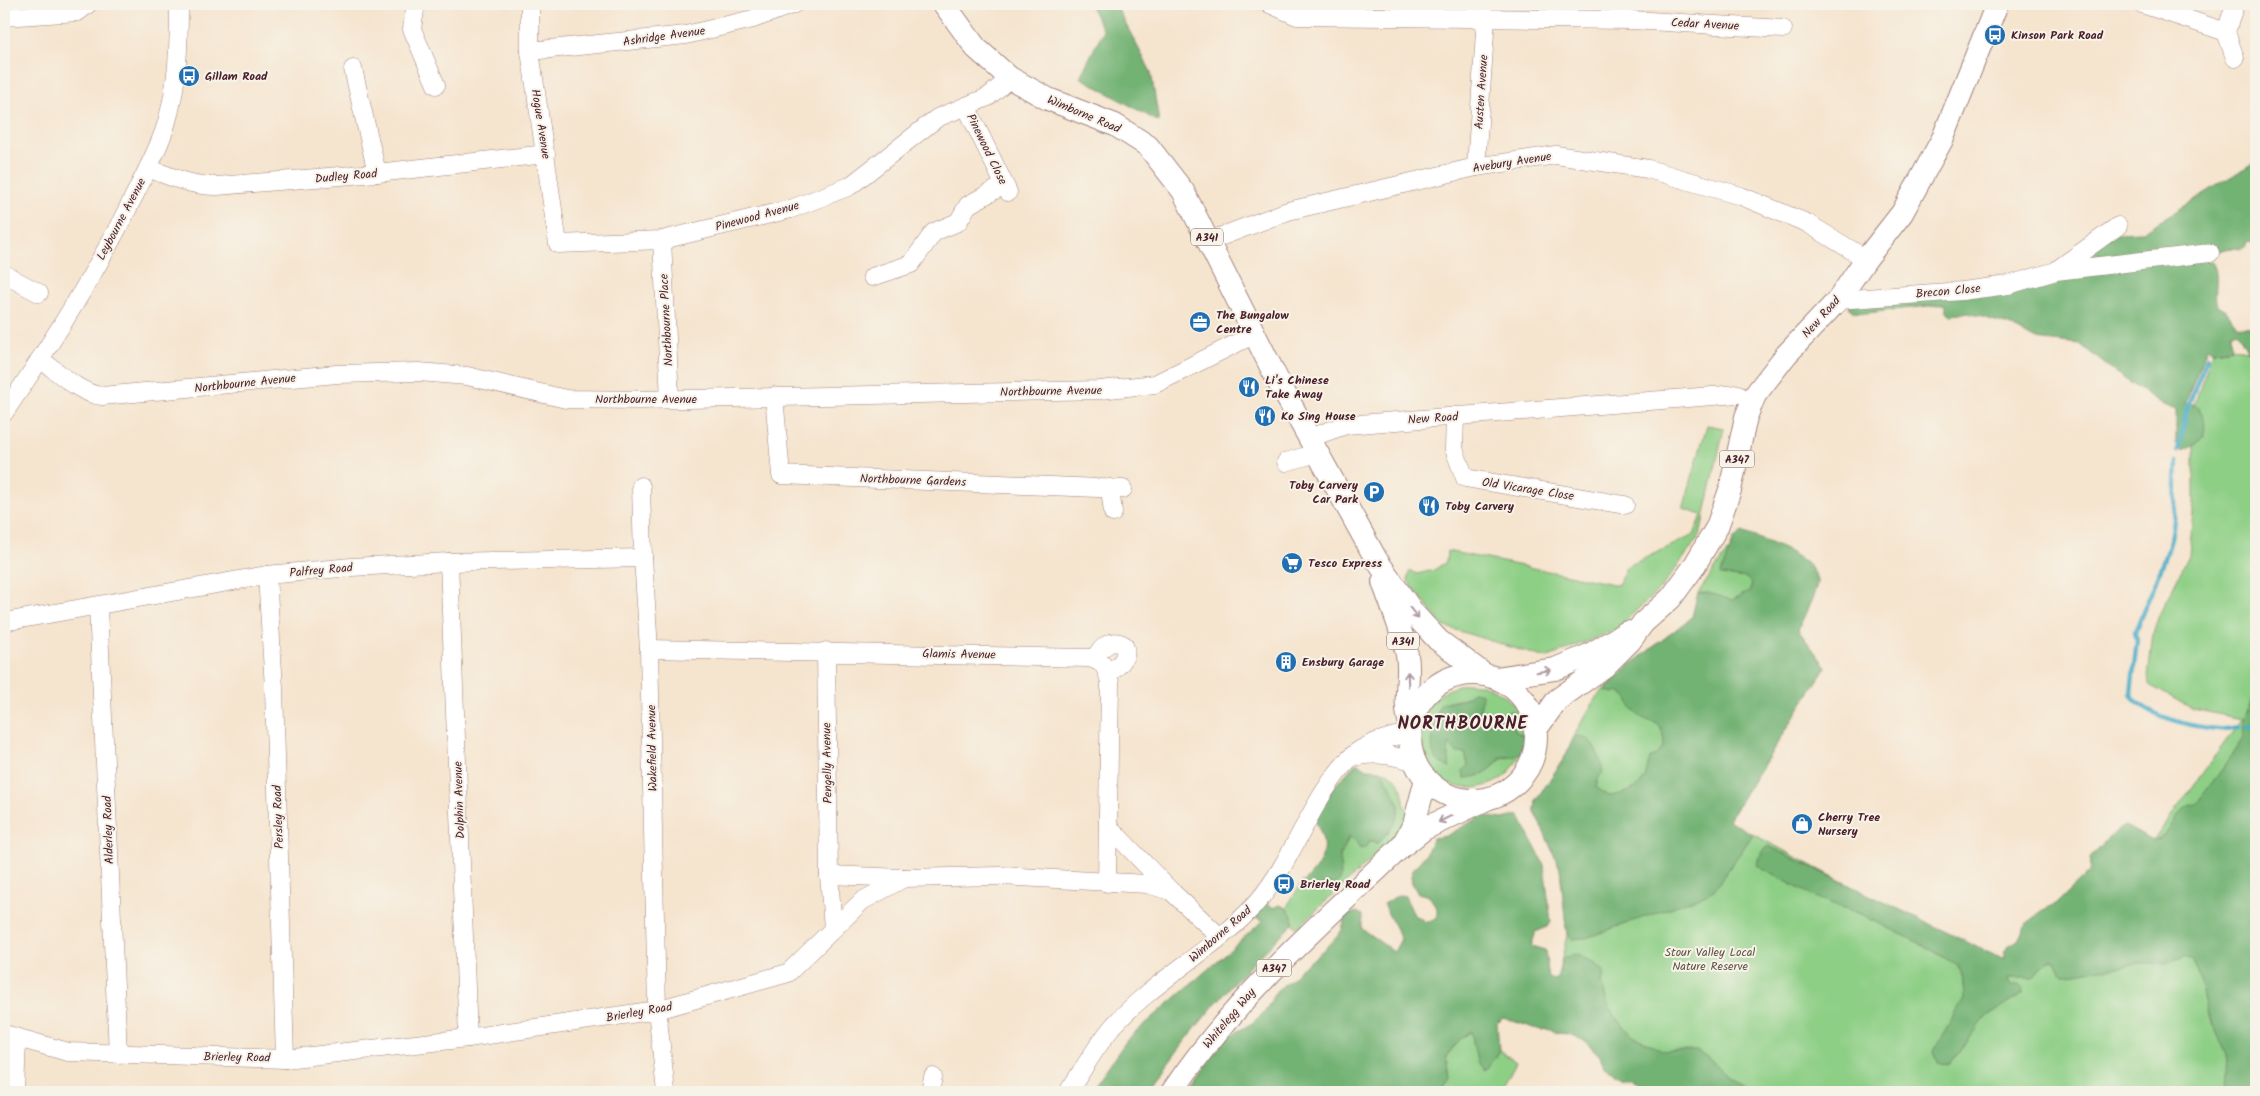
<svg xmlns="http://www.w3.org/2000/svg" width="2260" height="1096" viewBox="0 0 2260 1096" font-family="Kalam,sans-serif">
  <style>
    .green { fill: #8ecf86; stroke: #6c7758 }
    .forest { fill: #72b273; stroke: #5e684f }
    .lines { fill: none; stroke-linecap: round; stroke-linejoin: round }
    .stream { stroke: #4badca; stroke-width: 4.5 }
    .minor-casing { stroke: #a0827c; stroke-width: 19 }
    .major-casing { stroke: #a0827c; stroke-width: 24 }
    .minor { stroke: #fff; stroke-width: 18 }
    .major { stroke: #fff; stroke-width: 22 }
    .oneway { stroke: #ae9aa0 }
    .labels { text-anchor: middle; stroke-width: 4; stroke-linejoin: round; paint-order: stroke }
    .shield { fill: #f7f3e8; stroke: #7e5f64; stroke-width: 1 }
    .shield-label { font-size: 11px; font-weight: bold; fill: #4a1f2b }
    .street-label { font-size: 12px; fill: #4a1f2b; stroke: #f7f3e8 }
    .poi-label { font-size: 12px; font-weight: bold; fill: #4a1f2b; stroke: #f7f3e8; text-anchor: start }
    .park-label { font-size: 12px; fill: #5e5446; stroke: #f7f3e8 }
    .district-label { font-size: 18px; font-weight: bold; letter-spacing: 1px; fill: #4a1f2b; stroke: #f7f3e8 }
  </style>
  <rect width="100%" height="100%" fill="#f7f3e8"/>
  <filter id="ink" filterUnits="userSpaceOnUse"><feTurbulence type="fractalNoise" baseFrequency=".02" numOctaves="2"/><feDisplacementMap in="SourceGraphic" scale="10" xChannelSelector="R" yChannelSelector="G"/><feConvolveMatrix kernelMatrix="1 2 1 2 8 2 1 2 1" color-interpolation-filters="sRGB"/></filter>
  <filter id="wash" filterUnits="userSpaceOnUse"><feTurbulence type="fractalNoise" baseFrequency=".0096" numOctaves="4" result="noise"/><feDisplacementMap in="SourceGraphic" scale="20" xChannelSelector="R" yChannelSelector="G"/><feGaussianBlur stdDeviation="1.12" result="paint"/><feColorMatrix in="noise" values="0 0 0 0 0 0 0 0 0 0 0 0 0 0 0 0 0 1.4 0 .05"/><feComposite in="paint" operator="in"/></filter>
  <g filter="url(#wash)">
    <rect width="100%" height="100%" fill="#f5e4ce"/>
    <!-- green -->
    <g class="green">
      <path d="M2232,348L2256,351V1092H1674L1557,981L1567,935L1560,868L1535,812L1536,800L1565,757L1578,728L1597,696L1625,669L1692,617L1698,593L1727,552L1817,583L1798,630L1826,667L1728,821L2013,972L2094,872L2153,841L2242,719L2193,709L2151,686L2148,677L2153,633L2159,615L2189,555L2194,502V446L2204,436L2200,410L2194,405L2213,351Z"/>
      <path d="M1707,425L1724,428L1700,536L1662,587L1615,630L1546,658L1443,626L1408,581L1410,570L1417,574L1434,570L1446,562L1447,551L1618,585L1626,567L1694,535L1702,515L1683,509Z"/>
      <path d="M1469,683C1503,686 1524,707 1524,740L1522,735L1516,734L1513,729L1514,723L1499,713L1488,724L1483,720L1480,710L1481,703L1466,696C1459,703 1450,699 1443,703C1433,709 1433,742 1433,753L1448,751L1449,743L1455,751L1465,753L1468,765L1464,777C1480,778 1492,770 1501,758L1514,757L1522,751C1515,767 1505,780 1488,785C1419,808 1388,697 1469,683Z"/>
      <path d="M1381,770C1400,775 1403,789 1405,808L1411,810L1398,835L1297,928C1291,922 1292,915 1286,908L1302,882H1304L1306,888L1318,890C1329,879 1345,851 1349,836L1358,843L1374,841L1376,844L1400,807Z"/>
      <path d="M1472,1031L1475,1046L1486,1070L1499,1050L1516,1062L1500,1092H1441L1449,1081L1446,1057L1459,1040Z"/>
    </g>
    <!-- forest -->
    <g class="forest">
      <path d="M1089,4H1115L1151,72L1159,122L1080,77L1103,31Z"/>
      <path d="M2256,161V243L2246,242V246L2242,249C2228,247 2219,249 2208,258C2223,271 2212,289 2217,306L2227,312L2237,325L2250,326L2256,335V351H2248L2237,331L2231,332L2232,348L2213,351L2207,348L2185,404C2188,404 2191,404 2193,405C2204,408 2208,428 2202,437C2198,445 2190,448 2182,451L2176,443V410L2163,405L2113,371L2080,344L2034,339L2009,325L1968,313L1950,315L1946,311V304L1867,313L1854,312L1849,308L1850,304L2083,264L2092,257L2095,245L2113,233L2143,232Z"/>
      <path d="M1742,532C1761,540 1817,557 1817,582C1817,591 1802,620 1798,630L1826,667L1728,820L1751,833L1752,836L1714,890L1698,898L1586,938L1571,939L1568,936L1566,927L1560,868L1535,812L1536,800L1565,757L1574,737C1593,731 1601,760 1603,773L1599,777L1596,787L1608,796C1621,795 1642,789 1646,775C1647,769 1648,764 1650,759L1656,756L1664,747C1663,713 1650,728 1635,712C1626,702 1634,700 1618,691L1614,693L1604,690L1625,669L1692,617L1698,593H1710L1731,600L1749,592L1752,583L1746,578L1720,575L1734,539Z"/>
      <path d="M2256,687V1069L2250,1092H2225L2227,1055L2206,1010L2197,970L2192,960L2185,957L2166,964L2139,963L2069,974H2062L2056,961L2052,959L2046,962L2033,978H2010L2008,980L2010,985H2019L2024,990V993L1987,1016L1950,1064L1938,1063L1934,1050L1964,999L1962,972L1958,966L1925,946L1858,913L1817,898L1757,866L1762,851L1768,846L1998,957L2004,958V952L2008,946L2018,940L2025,926L2043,910L2056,904L2089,872C2090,869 2089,862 2090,859C2093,853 2118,827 2125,826L2153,841L2161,839L2180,814L2189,806L2196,804L2226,764L2244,737L2243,719L2251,704Z"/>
      <path d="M1473,692L1482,694L1480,710L1483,720L1488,724L1499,713L1512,711C1514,721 1511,732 1522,735L1524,740L1522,751L1514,757H1501C1492,770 1481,778 1464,778L1463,771L1468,765L1465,753H1457L1449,744L1448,751L1450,767C1425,761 1432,737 1437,719C1438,716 1437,710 1439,707C1443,699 1453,703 1460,700C1464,699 1469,695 1473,692Z"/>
      <path d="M1357,762L1367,769L1381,770C1403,806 1408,813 1376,845L1374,841H1369L1366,847L1361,849L1358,843L1349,836L1340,855L1341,879L1336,884H1325L1311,892L1306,888L1304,882C1325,863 1330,844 1314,820L1332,789Z"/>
      <path d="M1519,815L1544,865L1551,922L1547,927L1536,932L1531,946L1545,950L1549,978L1557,980L1562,959L1575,954L1593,962L1605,972L1602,981L1606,1000L1613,1014L1633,1036L1664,1051H1697L1714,1063L1726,1076L1751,1092H1657L1640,1085L1632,1078H1624L1604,1067L1600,1056L1585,1041L1569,1034L1557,1033L1548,1029L1541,1030L1503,1018L1497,1024L1499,1050L1486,1071L1477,1062L1471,1031L1459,1040L1446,1056L1449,1081L1441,1092H1188L1225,1039L1252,1023L1265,1012L1276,991L1295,976L1300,968L1311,961L1336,938L1342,930L1346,915L1357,912L1362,915V929L1394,952L1401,939L1383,904L1399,895L1405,896L1414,915L1426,922L1437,919V908L1429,896L1418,893L1412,883L1411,876L1412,871L1426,854L1433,838L1446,836L1482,816L1503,819Z"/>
      <path d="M1265,902L1274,908L1280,905C1289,909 1293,914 1293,924C1238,973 1190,1031 1148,1092H1090L1127,1040L1263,921L1253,917Z"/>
    </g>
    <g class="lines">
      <!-- stream -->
      <g class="stream">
        <path d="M2178,450L2188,406L2207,358"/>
        <path d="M2177,461C2175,488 2177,516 2170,542C2162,574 2145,602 2135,633L2137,640L2131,693C2140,715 2196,728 2219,729C2225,730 2232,728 2238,727"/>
        <path d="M2246,726H2256"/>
      </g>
    </g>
  </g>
  <g filter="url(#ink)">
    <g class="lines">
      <!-- minor casing -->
      <g class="minor-casing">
        <g id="minor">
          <path d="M416,4L412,29L436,85"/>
          <path d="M530,4V51L558,244L662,240L791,209L850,186L937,118L988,97L1010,78"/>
          <path d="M1270,4L1297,16L1632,20L1783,29"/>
          <path d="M2142,4L2226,32L2235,4"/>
          <path d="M4,17L78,12L88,4"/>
          <path d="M2226,32L2235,58"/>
          <path d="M530,51L686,35L753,19L794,4"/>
          <path d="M353,69L377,173"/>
          <path d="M966,106L1008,192"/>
          <path d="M1476,167L1486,17"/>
          <path d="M148,168C171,177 192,186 217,186L377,173L546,154"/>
          <path d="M662,240L670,399"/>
          <path d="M1209,241L1288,211L1476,167L1556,155L1648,169L1741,196L1807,223L1866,259"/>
          <path d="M2058,269L2118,226"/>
          <path d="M4,274L39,293"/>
          <path d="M872,277L911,264L934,232L958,222L968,205L1004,185"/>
          <path d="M1838,300L1962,291L2008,285L2056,271L2210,253"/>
          <path d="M40,359C57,371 80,394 102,396L337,374L419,372L467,376L566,399L640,400L1100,390L1155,384L1255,334"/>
          <path d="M774,396L781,475L1123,489"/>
          <path d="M4,413C52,343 98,270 135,194C146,172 159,148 166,125C178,85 179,44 179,4"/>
          <path d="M1455,416L1454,449L1465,478L1625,505"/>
          <path d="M1309,438L1346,425L1738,394"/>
          <path d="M1286,462L1317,453"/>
          <path d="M641,486L643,558L649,649L657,1010L666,1092"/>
          <path d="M1110,488L1113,513"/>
          <path d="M449,562L468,1038"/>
          <path d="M267,575L274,688L285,1059"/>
          <path d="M98,606L118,1054"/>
          <path d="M4,622L267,575L351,567L449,562L643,558"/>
          <path d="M649,649L1089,658C1104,662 1106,667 1110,682L1107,883"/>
          <path d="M826,651L829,875L904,878"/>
          <path d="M1093,659C1101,649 1110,637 1124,645C1130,658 1117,667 1108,674"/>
          <path d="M1359,756C1380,752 1396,756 1415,762"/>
          <path d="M1109,827L1169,889"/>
          <path d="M829,875L833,929"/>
          <path d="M4,1034L68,1052L285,1059L468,1038L657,1010L788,973L862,901L904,878L1001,876L1147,884L1171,891L1220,937"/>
          <path d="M15,1092L17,1039"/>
          <path d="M930,1092L933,1077"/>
          <path d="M1068,1092C1083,1070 1097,1044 1115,1024C1158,977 1218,948 1259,900C1295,857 1311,798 1351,757C1366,742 1390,738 1410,732"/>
        </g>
      </g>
      <!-- major casing -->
      <g class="major-casing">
        <g id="major">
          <path d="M944,4L976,48L1010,78L1048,99L1115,125L1148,146L1183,191L1279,383L1376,559L1414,614L1438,640L1485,675"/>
          <path d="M1383,582C1391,605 1402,630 1407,655C1411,676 1403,700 1409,720"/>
          <circle cx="1473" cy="737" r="63"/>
          <path d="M1496,678L1555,669L1589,655L1627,632"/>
          <path d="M1535,731L1557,700L1605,666L1630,641L1643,623L1671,598L1693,568L1717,527L1730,490L1746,417L1755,395L1786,355L1838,300L1866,259L1902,213L1943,138L1997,4"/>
          <path d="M1404,842L1414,824L1426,779"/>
          <path d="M1172,1092C1235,998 1319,925 1401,847L1424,829L1489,798"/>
        </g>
      </g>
      <!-- minor -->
      <use href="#minor" class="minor"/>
      <!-- major -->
      <use href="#major" class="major"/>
    </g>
    <!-- one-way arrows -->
    <defs><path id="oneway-shaft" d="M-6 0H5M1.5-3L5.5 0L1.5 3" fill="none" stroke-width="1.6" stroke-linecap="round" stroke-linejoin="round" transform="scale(1.25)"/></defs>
    <g class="oneway">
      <use href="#oneway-shaft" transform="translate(1414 613) rotate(52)"/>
      <use href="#oneway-shaft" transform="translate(1544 671) rotate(-10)"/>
      <use href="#oneway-shaft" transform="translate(1408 679) rotate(-92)"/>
      <use href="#oneway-shaft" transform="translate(1445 819) rotate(154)"/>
    </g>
  </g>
  <!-- icons -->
  <defs>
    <g id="bus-disc" transform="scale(1.125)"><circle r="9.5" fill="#1f6fb2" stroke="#f7f3e8"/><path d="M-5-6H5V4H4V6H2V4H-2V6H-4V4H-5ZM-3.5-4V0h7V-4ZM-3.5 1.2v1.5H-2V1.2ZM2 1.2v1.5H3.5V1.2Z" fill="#fff"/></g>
    <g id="office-disc" transform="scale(1.125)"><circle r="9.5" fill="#1f6fb2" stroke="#f7f3e8"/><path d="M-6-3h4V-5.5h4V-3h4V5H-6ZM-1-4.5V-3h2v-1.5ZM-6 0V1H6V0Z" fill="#fff"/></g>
    <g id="restaurant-disc" transform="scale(1.125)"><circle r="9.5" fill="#1f6fb2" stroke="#f7f3e8"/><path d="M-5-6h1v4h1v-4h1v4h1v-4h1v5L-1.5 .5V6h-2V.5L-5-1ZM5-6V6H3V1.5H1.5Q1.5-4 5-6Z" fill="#fff"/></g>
    <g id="parking-disc" transform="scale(1.125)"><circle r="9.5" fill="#1f6fb2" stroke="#f7f3e8"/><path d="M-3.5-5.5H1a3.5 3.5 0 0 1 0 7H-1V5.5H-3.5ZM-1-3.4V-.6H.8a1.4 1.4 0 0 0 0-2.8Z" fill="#fff"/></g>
    <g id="supermarket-disc" transform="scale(1.125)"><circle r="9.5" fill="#1f6fb2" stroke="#f7f3e8"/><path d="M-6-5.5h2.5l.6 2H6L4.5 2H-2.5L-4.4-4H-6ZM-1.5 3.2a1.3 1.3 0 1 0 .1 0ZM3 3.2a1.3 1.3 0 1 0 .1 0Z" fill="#fff"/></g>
    <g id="building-disc" transform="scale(1.125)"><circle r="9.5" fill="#1f6fb2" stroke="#f7f3e8"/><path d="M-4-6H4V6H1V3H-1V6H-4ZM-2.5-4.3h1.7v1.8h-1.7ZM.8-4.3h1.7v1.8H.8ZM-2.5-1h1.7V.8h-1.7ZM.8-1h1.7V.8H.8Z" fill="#fff"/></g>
    <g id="shop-disc" transform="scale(1.125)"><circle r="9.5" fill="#1f6fb2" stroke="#f7f3e8"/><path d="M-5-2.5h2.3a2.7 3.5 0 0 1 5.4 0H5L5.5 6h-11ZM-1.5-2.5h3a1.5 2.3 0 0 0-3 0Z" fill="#fff"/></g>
  </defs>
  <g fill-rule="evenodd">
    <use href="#bus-disc" x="1995" y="35"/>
    <use href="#bus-disc" x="189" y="76"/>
    <use href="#office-disc" x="1200" y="322"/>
    <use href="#restaurant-disc" x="1249" y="387"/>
    <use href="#restaurant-disc" x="1265" y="416"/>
    <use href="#parking-disc" x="1374" y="492"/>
    <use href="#restaurant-disc" x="1429" y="506"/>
    <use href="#supermarket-disc" x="1292" y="563"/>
    <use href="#building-disc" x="1286" y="662"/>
    <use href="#shop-disc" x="1802" y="824"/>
    <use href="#bus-disc" x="1284" y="884"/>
  </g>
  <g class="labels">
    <!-- shield labels -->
    <g class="shield">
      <rect x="1191" y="228.5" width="32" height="17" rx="4"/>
      <rect x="1719.5" y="450.5" width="35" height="17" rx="4"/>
      <rect x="1387" y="632.5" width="32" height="17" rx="4"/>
      <rect x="1256.5" y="959.5" width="35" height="17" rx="4"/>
    </g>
    <g class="shield-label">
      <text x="1207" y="241">A341</text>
      <text x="1737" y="463">A347</text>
      <text x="1403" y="645">A341</text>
      <text x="1274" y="972">A347</text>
    </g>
    <!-- street labels -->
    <g class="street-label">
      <text transform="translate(1705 24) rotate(3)" y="4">Cedar Avenue</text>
      <text transform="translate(664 36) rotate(-8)" y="4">Ashridge Avenue</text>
      <text transform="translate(1481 92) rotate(-86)" y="4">Austen Avenue</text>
      <text transform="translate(1084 114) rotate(23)" y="4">Wimborne Road</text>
      <text transform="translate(541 124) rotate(81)" y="4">Hogue Avenue</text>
      <text transform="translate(987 149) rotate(64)" y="4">Pinewood Close</text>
      <text transform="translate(1512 162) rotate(-9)" y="4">Avebury Avenue</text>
      <text transform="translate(346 176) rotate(-5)" y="4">Dudley Road</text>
      <text transform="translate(757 216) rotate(-15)" y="4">Pinewood Avenue</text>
      <text transform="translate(121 219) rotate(-62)" y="4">Leybourne Avenue</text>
      <text transform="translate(1948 291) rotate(-5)" y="4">Brecon Close</text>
      <text transform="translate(1821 317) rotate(-48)" y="4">New Road</text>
      <text transform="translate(666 320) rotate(-93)" y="4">Northbourne Place</text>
      <text transform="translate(245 383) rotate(-6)" y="4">Northbourne Avenue</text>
      <text transform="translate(1051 391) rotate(-1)" y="4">Northbourne Avenue</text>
      <text x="646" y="403">Northbourne Avenue</text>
      <text transform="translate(1433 418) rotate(-4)" y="4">New Road</text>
      <text transform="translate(913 480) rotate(2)" y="4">Northbourne Gardens</text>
      <text transform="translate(1528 489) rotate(9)" y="4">Old Vicarage Close</text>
      <text transform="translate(321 570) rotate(-5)" y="4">Palfrey Road</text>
      <text transform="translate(959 654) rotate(1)" y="4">Glamis Avenue</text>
      <text transform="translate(652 748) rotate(-91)" y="4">Wakefield Avenue</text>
      <text transform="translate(827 763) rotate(-91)" y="4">Pengelly Avenue</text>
      <text transform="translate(459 800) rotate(-92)" y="4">Dolphin Avenue</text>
      <text transform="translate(278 817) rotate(-92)" y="4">Persley Road</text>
      <text transform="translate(108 830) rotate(-92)" y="4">Alderley Road</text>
      <text transform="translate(1220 934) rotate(-41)" y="4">Wimborne Road</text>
      <text transform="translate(639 1012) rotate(-10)" y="4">Brierley Road</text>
      <text transform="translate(1229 1018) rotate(-50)" y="4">Whitelegg Way</text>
      <text transform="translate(237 1057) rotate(1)" y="4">Brierley Road</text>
    </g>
    <!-- poi labels -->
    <g class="poi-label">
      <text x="2011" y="39">Kinson Park Road</text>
      <text x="205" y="80">Gillam Road</text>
      <text x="1216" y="319">The Bungalow<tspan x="1216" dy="14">Centre</tspan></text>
      <text x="1265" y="384">Li's Chinese<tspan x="1265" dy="14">Take Away</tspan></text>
      <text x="1281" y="420">Ko Sing House</text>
      <text x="1358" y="489" text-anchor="end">Toby Carvery<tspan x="1358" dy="14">Car Park</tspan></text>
      <text x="1445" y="510">Toby Carvery</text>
      <text x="1308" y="567">Tesco Express</text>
      <text x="1302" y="666">Ensbury Garage</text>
      <text x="1818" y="821">Cherry Tree<tspan x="1818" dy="14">Nursery</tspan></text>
      <text x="1300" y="888">Brierley Road</text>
    </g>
    <!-- park labels -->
    <g class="park-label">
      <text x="1710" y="956">Stour Valley Local<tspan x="1710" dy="14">Nature Reserve</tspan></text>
    </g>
    <!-- district labels -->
    <g class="district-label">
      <text x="1463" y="729">NORTHBOURNE</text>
    </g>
  </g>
  <!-- margin -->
  <rect width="2260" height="1096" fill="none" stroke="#f7f3e8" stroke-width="20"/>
</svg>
